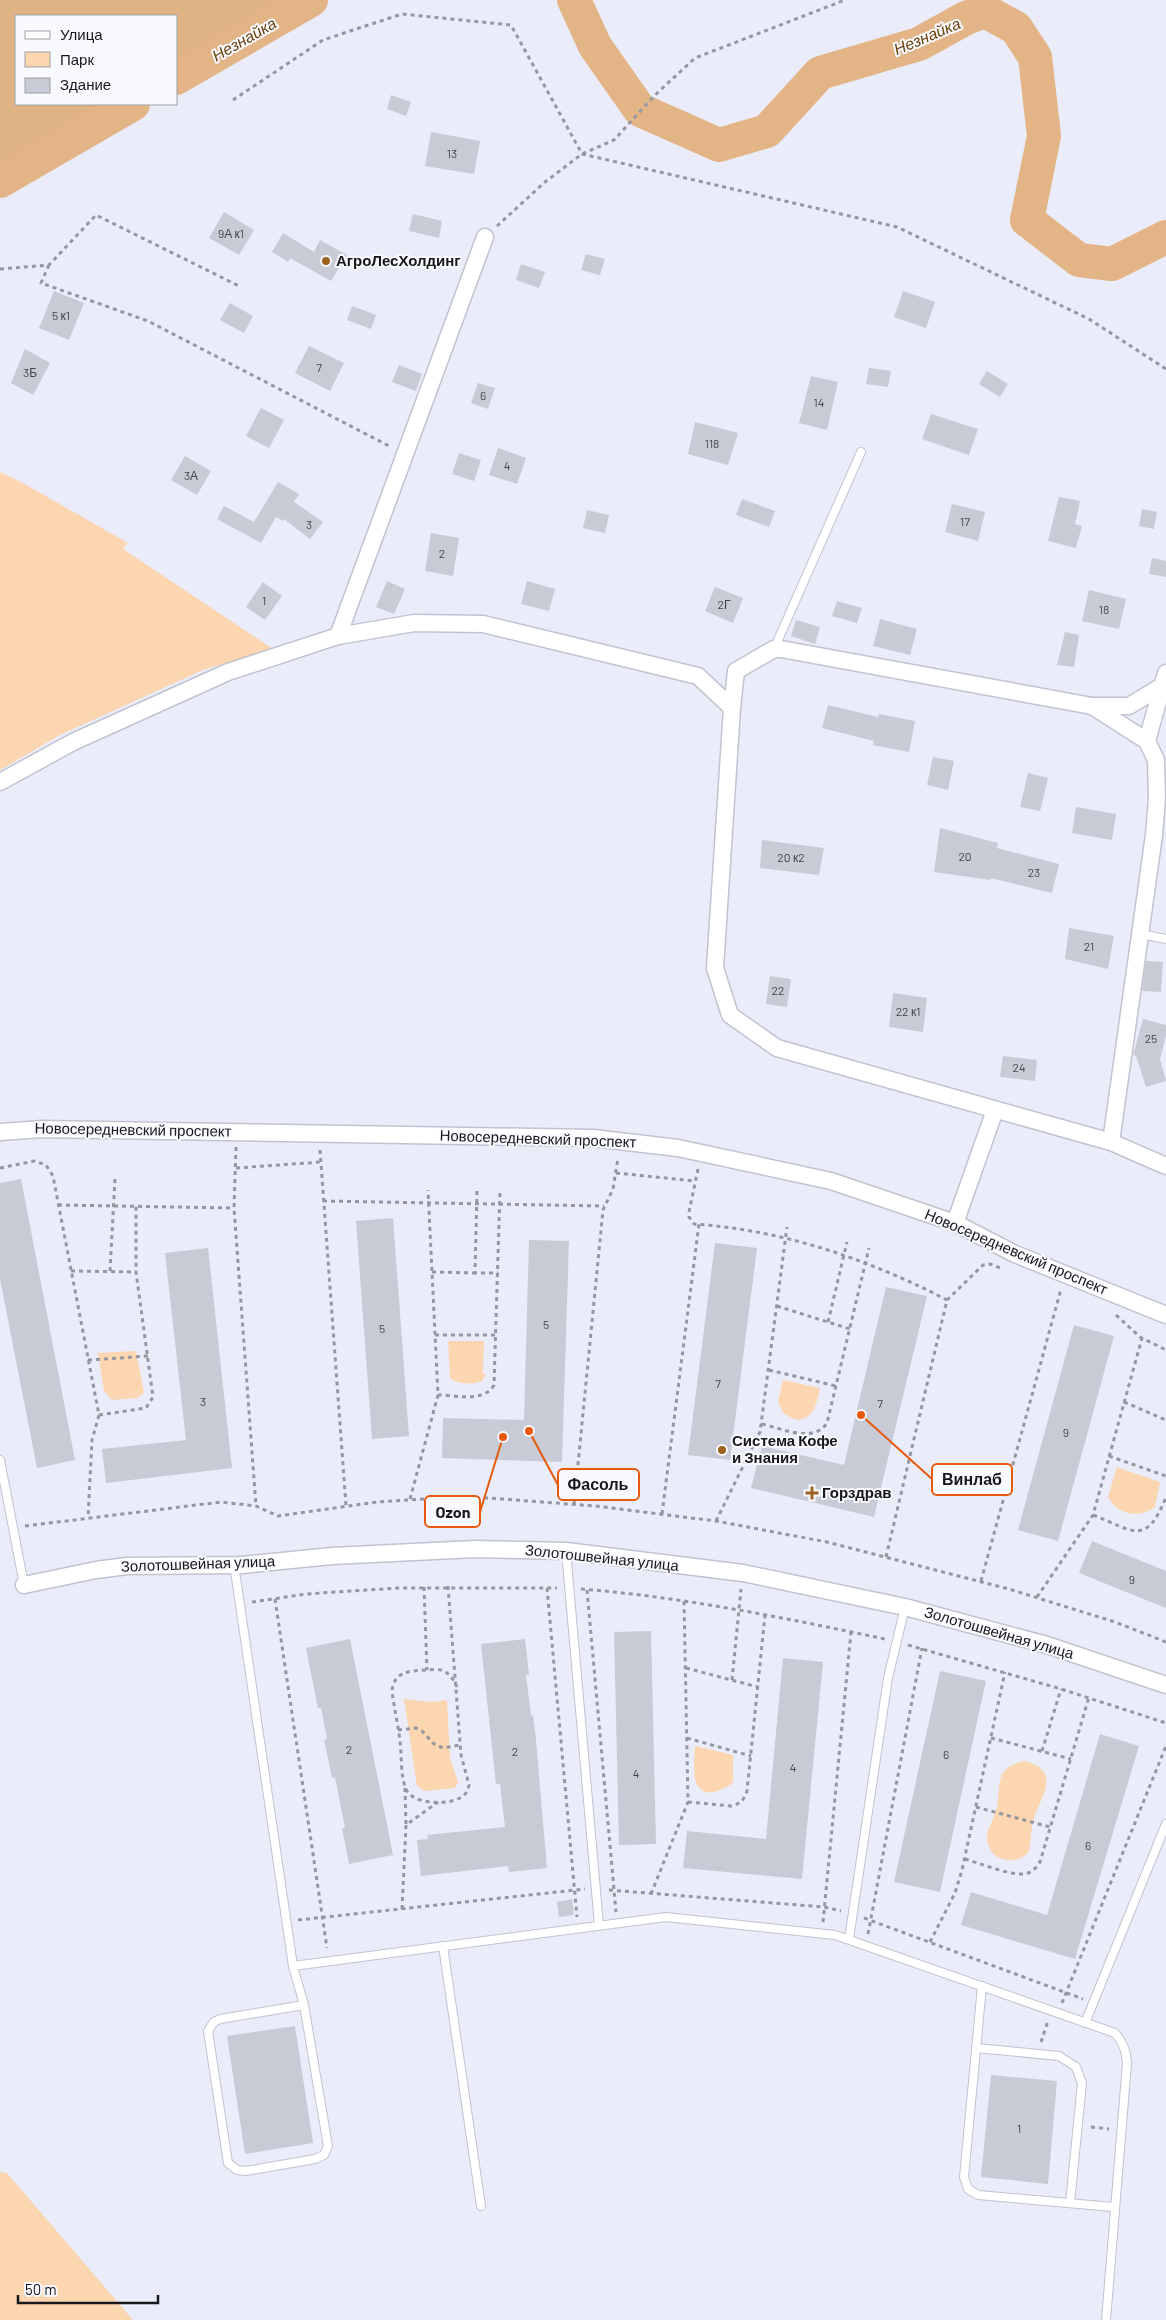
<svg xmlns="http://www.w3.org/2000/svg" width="1166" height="2320" viewBox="0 0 1166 2320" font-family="Barlow,sans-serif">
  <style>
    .green { fill: #fbd6b1 }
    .forest { fill: #e0b385 }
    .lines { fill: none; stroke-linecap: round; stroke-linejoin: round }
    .river { stroke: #e2b486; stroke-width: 34 }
    .building { fill: #c8cad6 }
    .service-casing { stroke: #c2c3d0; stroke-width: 10 }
    .minor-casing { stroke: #c2c3d0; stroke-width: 19 }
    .path { stroke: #9597a0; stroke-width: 3; stroke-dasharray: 4 4; stroke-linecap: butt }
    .service { stroke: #fff; stroke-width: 8 }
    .minor { stroke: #fff; stroke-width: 16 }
    .poi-dot { fill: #9b631f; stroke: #f9faff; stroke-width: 2 }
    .labels { text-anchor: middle; stroke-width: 4; stroke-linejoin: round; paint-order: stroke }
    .number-label { font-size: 12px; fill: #43444a }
    .poi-label { font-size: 15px; font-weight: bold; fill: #17181c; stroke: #f9faff; text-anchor: start }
    .street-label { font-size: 15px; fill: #17181c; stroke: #f9faff }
    .water-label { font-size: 16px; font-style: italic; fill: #6b4107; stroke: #f9faff }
    .leader { fill: none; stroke: #e8590c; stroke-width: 2 }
    .callout-dot { fill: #e8590c; stroke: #f9faff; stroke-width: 2 }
    .callout { fill: #f9faff; stroke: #e8590c; stroke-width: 2 }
    .callout-label { font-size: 16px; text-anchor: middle; font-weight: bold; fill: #17181c }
  </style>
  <rect width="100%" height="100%" fill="#eaecf9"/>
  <!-- green -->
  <g class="green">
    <path d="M0,472L21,482L128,543L123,549L273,649L203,670L60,735L0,770Z"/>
    <path d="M448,1341H484L483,1374H486L482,1381C474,1385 457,1384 450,1378Z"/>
    <path d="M136,1351L144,1393L137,1398L112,1400L104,1391L98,1353Z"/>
    <path d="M783,1380L820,1388C816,1404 816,1417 797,1420L784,1414L778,1402Z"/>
    <path d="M1117,1467L1160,1482L1155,1507C1138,1519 1118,1515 1108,1497Z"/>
    <path d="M404,1699L432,1702L447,1700L450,1758L458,1782L455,1788L425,1791L417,1786Z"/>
    <path d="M695,1746L733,1755V1782C722,1793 699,1800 695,1778C693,1768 695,1756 695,1746Z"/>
    <path d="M1025,1761C1064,1771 1039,1798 1033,1822C1030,1832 1032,1843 1028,1853C1013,1867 987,1860 987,1836C988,1827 995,1817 997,1807C1001,1783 994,1767 1025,1761Z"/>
    <path d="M0,2172L7,2173L133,2320H0Z"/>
  </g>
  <!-- forest -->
  <path class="forest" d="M0,0H281L176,61V16H16V104H104L0,164Z"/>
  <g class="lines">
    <!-- river -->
    <g class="river">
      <path d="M574,0L595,46L640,110L719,145L767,131L820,73L919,44L966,18L985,11L1016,28L1035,57L1044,136L1027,220L1079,260L1112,264L1166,237"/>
      <path d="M176,78L311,0"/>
      <path d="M0,181L133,104"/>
    </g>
  </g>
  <!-- building -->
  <g class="building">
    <path d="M391,95L411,102L406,116L387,109Z"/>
    <path d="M431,132L480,141L474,174L425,166Z"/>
    <path d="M224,212L254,230L239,255L209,238Z"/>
    <path d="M413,214L442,221L439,238L409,231Z"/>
    <path d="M283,233L314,252L320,240L347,255L331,281L290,258L288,262L272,252Z"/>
    <path d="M586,254L605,259L600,275L581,270Z"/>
    <path d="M521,264L545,272L539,288L516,280Z"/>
    <path d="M54,291L84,303L69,340L39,328Z"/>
    <path d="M903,291L935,302L926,328L894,317Z"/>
    <path d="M230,303L253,316L244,333L220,320Z"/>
    <path d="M352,306L376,315L371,329L347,320Z"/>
    <path d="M309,346L344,363L330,391L295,373Z"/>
    <path d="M25,349L50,363L33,395L11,383Z"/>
    <path d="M399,365L422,374L416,391L392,382Z"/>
    <path d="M869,368L891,371L888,387L866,384Z"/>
    <path d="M987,371L1008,384L1000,397L979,384Z"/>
    <path d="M811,376L838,382L827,430L799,423Z"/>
    <path d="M478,383L495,388L488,409L471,403Z"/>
    <path d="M261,408L284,420L269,448L246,436Z"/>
    <path d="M931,414L978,429L969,455L922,439Z"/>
    <path d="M695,422L738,433L728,465L688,454Z"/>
    <path d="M498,448L526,458L517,484L489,475Z"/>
    <path d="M459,453L481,460L474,481L452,474Z"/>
    <path d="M185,456L211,471L197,495L171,480Z"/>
    <path d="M278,482L299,494L294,502L323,522L310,539L284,519L283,521L276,517L261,543L217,519L224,506L254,522Z"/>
    <path d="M1059,497L1080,501L1075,524L1082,526L1076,548L1048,541Z"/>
    <path d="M742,499L775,511L769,527L736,515Z"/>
    <path d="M952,504L985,512L978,541L945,532Z"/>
    <path d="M1142,509L1157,512L1154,529L1139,526Z"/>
    <path d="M587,510L609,515L605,533L583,528Z"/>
    <path d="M431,533L459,538L453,576L425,571Z"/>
    <path d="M1152,558L1166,561V577L1149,574Z"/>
    <path d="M387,581L405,589L394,614L376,607Z"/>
    <path d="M527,581L555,589L549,611L521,604Z"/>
    <path d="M263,582L282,596L265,620L246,607Z"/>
    <path d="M715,587L743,598L733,623L705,611Z"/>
    <path d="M1089,590L1126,599L1119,629L1082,621Z"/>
    <path d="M837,601L862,608L857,623L832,616Z"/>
    <path d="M880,619L917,629L910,655L873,646Z"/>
    <path d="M796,620L820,627L815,644L791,636Z"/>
    <path d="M1065,632L1079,635L1074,667L1057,665Z"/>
    <path d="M828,705L878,717L879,714L915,721L909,752L873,745L874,741L822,728Z"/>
    <path d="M933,757L954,761L948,790L927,785Z"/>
    <path d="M1028,773L1048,778L1040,811L1020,807Z"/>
    <path d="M1076,807L1116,814L1112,840L1072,833Z"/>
    <path d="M940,828L998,843L997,848L1059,864L1052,893L991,878V880L934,872Z"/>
    <path d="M762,840L824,848L819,875L760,868Z"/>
    <path d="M1069,928L1114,936L1108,969L1065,959Z"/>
    <path d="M1146,961L1163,962L1161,992L1142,991Z"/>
    <path d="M770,976L791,979L787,1007L766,1004Z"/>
    <path d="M893,993L927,998L923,1032L889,1027Z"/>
    <path d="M1143,1019L1166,1025V1035L1160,1059L1166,1081L1146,1087L1136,1056L1133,1055Z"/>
    <path d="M1003,1056L1037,1060L1035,1081L1000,1077Z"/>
    <path d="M21,1179L75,1460L37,1468L0,1279V1183Z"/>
    <path d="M393,1218L409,1436L372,1439L356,1221Z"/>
    <path d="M529,1240L569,1241L562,1462L442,1458L443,1418L524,1420Z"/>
    <path d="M715,1243L757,1248L730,1460L688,1455Z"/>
    <path d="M208,1248L232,1468L106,1483L102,1449L186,1440L165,1253Z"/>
    <path d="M886,1287L927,1296L874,1517L751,1488L762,1446L844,1465Z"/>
    <path d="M1074,1325L1114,1336L1058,1541L1018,1530Z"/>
    <path d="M1092,1541L1166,1571V1608L1079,1573Z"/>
    <path d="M651,1631L656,1844L619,1845L614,1632Z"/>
    <path d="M350,1639L393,1855L349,1864L342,1828H345L335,1777L332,1778L324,1740L327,1739L321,1708H318L306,1648Z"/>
    <path d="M525,1639L529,1675H526L531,1716L533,1715L536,1740L547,1868L509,1872L508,1866L421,1876L417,1840L428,1839L427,1835L505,1827L500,1784H496L481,1644Z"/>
    <path d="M783,1658L823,1662L802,1879L683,1868L687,1831L766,1839Z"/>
    <path d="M940,1671L986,1681L940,1892L894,1882Z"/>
    <path d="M1100,1734L1139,1746L1075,1959L961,1925L971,1892L1047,1915Z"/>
    <path d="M572,1899L574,1915L559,1917L557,1902Z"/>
    <path d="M295,2026L313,2143L245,2154L227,2036Z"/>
    <path d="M991,2075L1057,2081L1048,2184L981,2177Z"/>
  </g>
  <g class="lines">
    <!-- service casing -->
    <g class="service-casing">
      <g id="service">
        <path d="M774,649L861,452"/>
        <path d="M1141,934L1166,939"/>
        <path d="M0,1460L24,1585"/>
        <path d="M566,1551L599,1925"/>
        <path d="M234,1564L293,1966L304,2005L328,2146L324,2155L315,2159L246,2171L237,2170L228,2163L208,2031L214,2022L220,2019L304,2005"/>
        <path d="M849,1939L888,1678L905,1607"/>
        <path d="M443,1946L481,2206"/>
        <path d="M293,1966L666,1917L835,1935L1115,2033C1123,2043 1126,2050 1127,2063L1106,2320"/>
        <path d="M982,1986L964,2177L968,2189L978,2195L1113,2207"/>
        <path d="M1085,2023L1166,1824"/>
        <path d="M976,2048L1059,2056L1076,2067L1082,2083L1070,2203"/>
      </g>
    </g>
    <!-- minor casing -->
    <g class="minor-casing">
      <g id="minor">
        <path d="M338,636L485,237"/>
        <path d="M1092,706H1129L1162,686"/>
        <path d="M732,708L736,671L774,649H781L1092,706L1147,741L1156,760L1157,798L1154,835L1111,1142"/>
        <path d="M1147,741L1166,673"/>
        <path d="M0,782L73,742L228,672L338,636L414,623L483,624L698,676L732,708L715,968L730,1015L777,1048L1111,1142L1166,1166"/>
        <path d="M0,1132L42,1129L593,1138L678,1148L831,1181L955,1223L1015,1254L1166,1315"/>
        <path d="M955,1223L995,1110"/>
        <path d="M24,1585L96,1570L127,1566L242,1565L332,1556L475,1549L566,1551L743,1573L905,1607L1047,1645L1166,1685"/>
      </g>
    </g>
    <!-- path -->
    <g class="path">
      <path d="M233,100L323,40L402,14L511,25L582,154L897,227L1089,319L1166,369"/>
      <path d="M497,226L545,182L582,154L614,140L655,95L695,58L845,0"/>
      <path d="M49,265L41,283L148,321L391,447"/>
      <path d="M0,269L49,265L96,215L241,287"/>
      <path d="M236,1147L234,1208L256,1506"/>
      <path d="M320,1150L346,1506"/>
      <path d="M0,1168L34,1161L46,1165L53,1176L99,1415L92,1440L88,1518"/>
      <path d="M236,1168L321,1162"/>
      <path d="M698,1169L689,1212V1217L694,1224C783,1230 868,1259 947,1300"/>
      <path d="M616,1173L695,1181"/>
      <path d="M477,1191L475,1273H498"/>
      <path d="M323,1201L604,1206"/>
      <path d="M58,1205L234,1208"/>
      <path d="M71,1271L136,1272"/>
      <path d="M110,1271L115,1179"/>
      <path d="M432,1272L475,1273"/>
      <path d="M777,1306L850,1329"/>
      <path d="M1116,1315L1140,1337L1166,1350"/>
      <path d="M828,1322L847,1242"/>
      <path d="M435,1335H496"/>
      <path d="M88,1360L149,1356"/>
      <path d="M769,1370L836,1386"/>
      <path d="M438,1395C456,1395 484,1403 494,1385L500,1191"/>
      <path d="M1124,1402L1166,1420"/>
      <path d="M99,1415L146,1408L153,1397L136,1272V1206"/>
      <path d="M762,1424C781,1428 813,1444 827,1423L869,1248"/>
      <path d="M1109,1456L1166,1476"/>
      <path d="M410,1499L438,1395L428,1190"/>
      <path d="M574,1505L603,1210L613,1189L618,1158"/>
      <path d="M662,1514L699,1224"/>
      <path d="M1093,1515C1134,1531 1146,1547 1166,1497"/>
      <path d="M716,1521L760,1432L787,1227"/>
      <path d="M25,1526L221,1502L256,1506L278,1516L377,1502L442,1498H489L595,1506L716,1521L827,1542L1009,1589L1115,1622L1166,1642"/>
      <path d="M886,1557L947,1300L983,1265L990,1264L1003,1269"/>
      <path d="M981,1581L1061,1289"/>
      <path d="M448,1586L461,1755L469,1785C468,1789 467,1793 464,1795C453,1806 415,1805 407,1791C400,1778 402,1756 400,1741C398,1724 394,1708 392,1691C394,1672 408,1671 425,1670C430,1670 436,1669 441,1670C449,1672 454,1680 457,1687"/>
      <path d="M424,1587L427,1670"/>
      <path d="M547,1588L577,1917"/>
      <path d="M581,1589C683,1597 785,1618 885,1639"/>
      <path d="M587,1590L616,1912"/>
      <path d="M1037,1597L1093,1515L1142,1338"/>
      <path d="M275,1599L327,1948"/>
      <path d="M252,1602L306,1594L398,1588H557"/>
      <path d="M908,1645L1061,1689L1166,1723"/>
      <path d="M686,1668L758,1687"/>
      <path d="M732,1680L741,1589"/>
      <path d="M398,1730L416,1728L422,1731L434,1744L443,1748L460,1745"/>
      <path d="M687,1738L751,1756"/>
      <path d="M991,1738L1071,1759"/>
      <path d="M1042,1751L1061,1689"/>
      <path d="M405,1788L406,1824"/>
      <path d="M688,1802L731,1806C740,1804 744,1800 747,1791L765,1615"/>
      <path d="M976,1807L1050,1827"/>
      <path d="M965,1859C980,1863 1014,1878 1028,1873C1034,1871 1037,1866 1040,1862L1089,1697"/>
      <path d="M609,1890L824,1907L841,1911"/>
      <path d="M651,1894L688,1802L684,1601"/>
      <path d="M402,1909L406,1825L438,1802"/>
      <path d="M864,1918L1083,1999"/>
      <path d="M298,1920L585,1889"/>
      <path d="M823,1922L851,1632"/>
      <path d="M868,1934L922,1648"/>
      <path d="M930,1942L955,1893L962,1870L1005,1672"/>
      <path d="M1062,2003L1166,1746"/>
      <path d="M1041,2042L1048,2021"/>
      <path d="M1091,2127L1109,2129"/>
    </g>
    <!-- service -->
    <use href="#service" class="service"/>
    <!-- minor -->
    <use href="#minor" class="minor"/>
  </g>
  <!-- markers -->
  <g class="poi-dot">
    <circle cx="326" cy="261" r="5"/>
    <circle cx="722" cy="1450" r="5"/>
    <path d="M809.5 1485.5h5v5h5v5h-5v5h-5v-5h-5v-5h5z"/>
  </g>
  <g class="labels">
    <!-- number labels -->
    <g class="number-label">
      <text x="452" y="158">13</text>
      <text x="231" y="238">9А к1</text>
      <text x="61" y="320">5 к1</text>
      <text x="319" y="372">7</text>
      <text x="30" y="377">3Б</text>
      <text x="483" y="400">6</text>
      <text x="819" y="407">14</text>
      <text x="712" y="448">118</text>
      <text x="507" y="470">4</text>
      <text x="191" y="480">3А</text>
      <text x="965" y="526">17</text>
      <text x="309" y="529">3</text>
      <text x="442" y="558">2</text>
      <text x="264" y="605">1</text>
      <text x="724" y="609">2Г</text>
      <text x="1104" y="614">18</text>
      <text x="965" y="861">20</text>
      <text x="791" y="862">20 к2</text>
      <text x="1034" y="877">23</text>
      <text x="1089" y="951">21</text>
      <text x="778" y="995">22</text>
      <text x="908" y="1016">22 к1</text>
      <text x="1151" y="1043">25</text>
      <text x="1019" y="1072">24</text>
      <text x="546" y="1329">5</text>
      <text x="382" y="1333">5</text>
      <text x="718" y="1388">7</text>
      <text x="203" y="1406">3</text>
      <text x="880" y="1408">7</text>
      <text x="1066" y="1437">9</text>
      <text x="1132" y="1584">9</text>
      <text x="349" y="1754">2</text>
      <text x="515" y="1756">2</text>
      <text x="946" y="1759">6</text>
      <text x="793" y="1772">4</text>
      <text x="636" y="1778">4</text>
      <text x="1088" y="1850">6</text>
      <text x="1019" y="2133">1</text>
    </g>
    <!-- poi labels -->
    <g class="poi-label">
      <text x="336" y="266">АгроЛесХолдинг</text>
      <text x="732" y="1446">Система Кофе<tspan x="732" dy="17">и Знания</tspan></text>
      <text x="822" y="1498">Горздрав</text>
    </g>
    <!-- street labels -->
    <g class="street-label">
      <text transform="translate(133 1130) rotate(1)" y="5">Новосередневский проспект</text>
      <text transform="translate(538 1139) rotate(2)" y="5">Новосередневский проспект</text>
      <text transform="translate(1016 1252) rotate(23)" y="5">Новосередневский проспект</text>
      <text transform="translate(602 1558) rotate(6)" y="5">Золотошвейная улица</text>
      <text transform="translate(198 1564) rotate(-2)" y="5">Золотошвейная улица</text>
      <text transform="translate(999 1633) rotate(16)" y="5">Золотошвейная улица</text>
    </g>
    <!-- water labels -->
    <g class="water-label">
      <text transform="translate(927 36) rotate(-23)" y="6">Незнайка</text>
      <text transform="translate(244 39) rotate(-30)" y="6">Незнайка</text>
    </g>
  </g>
  <!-- callouts -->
  <path class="leader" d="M861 1415L932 1479M529 1431L558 1485M503 1437L480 1512"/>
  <g class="callout-dot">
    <circle cx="861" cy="1415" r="5"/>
    <circle cx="529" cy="1431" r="5"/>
    <circle cx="503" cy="1437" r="5"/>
  </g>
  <g class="callout">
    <rect x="932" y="1464" width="80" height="31" rx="5"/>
    <rect x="558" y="1469" width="81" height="31" rx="5"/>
    <rect x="425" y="1496" width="55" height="31" rx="5"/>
  </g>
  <g class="callout-label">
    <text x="972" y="1485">Винлаб</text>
    <text x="598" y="1490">Фасоль</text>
    <text x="453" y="1518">Ozon</text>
  </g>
  <!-- legend -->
  <rect x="15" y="15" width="162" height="90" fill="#f9faff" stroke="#9fa0a4"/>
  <rect x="25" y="31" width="25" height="8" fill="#ffffff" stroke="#9fa0a4"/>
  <text x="60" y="40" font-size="15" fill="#17181c">Улица</text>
  <rect x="25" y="52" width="25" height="15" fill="#fbd6b1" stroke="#9fa0a4"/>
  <text x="60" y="65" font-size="15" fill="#17181c">Парк</text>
  <rect x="25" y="78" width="25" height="15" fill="#c8cad6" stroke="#9fa0a4"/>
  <text x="60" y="90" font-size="15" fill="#17181c">Здание</text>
  <!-- scale -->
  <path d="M18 2295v8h140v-8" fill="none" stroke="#17181c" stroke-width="2.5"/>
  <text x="25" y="2295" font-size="15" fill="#17181c" stroke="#f9faff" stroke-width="4" paint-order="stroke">50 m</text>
</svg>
